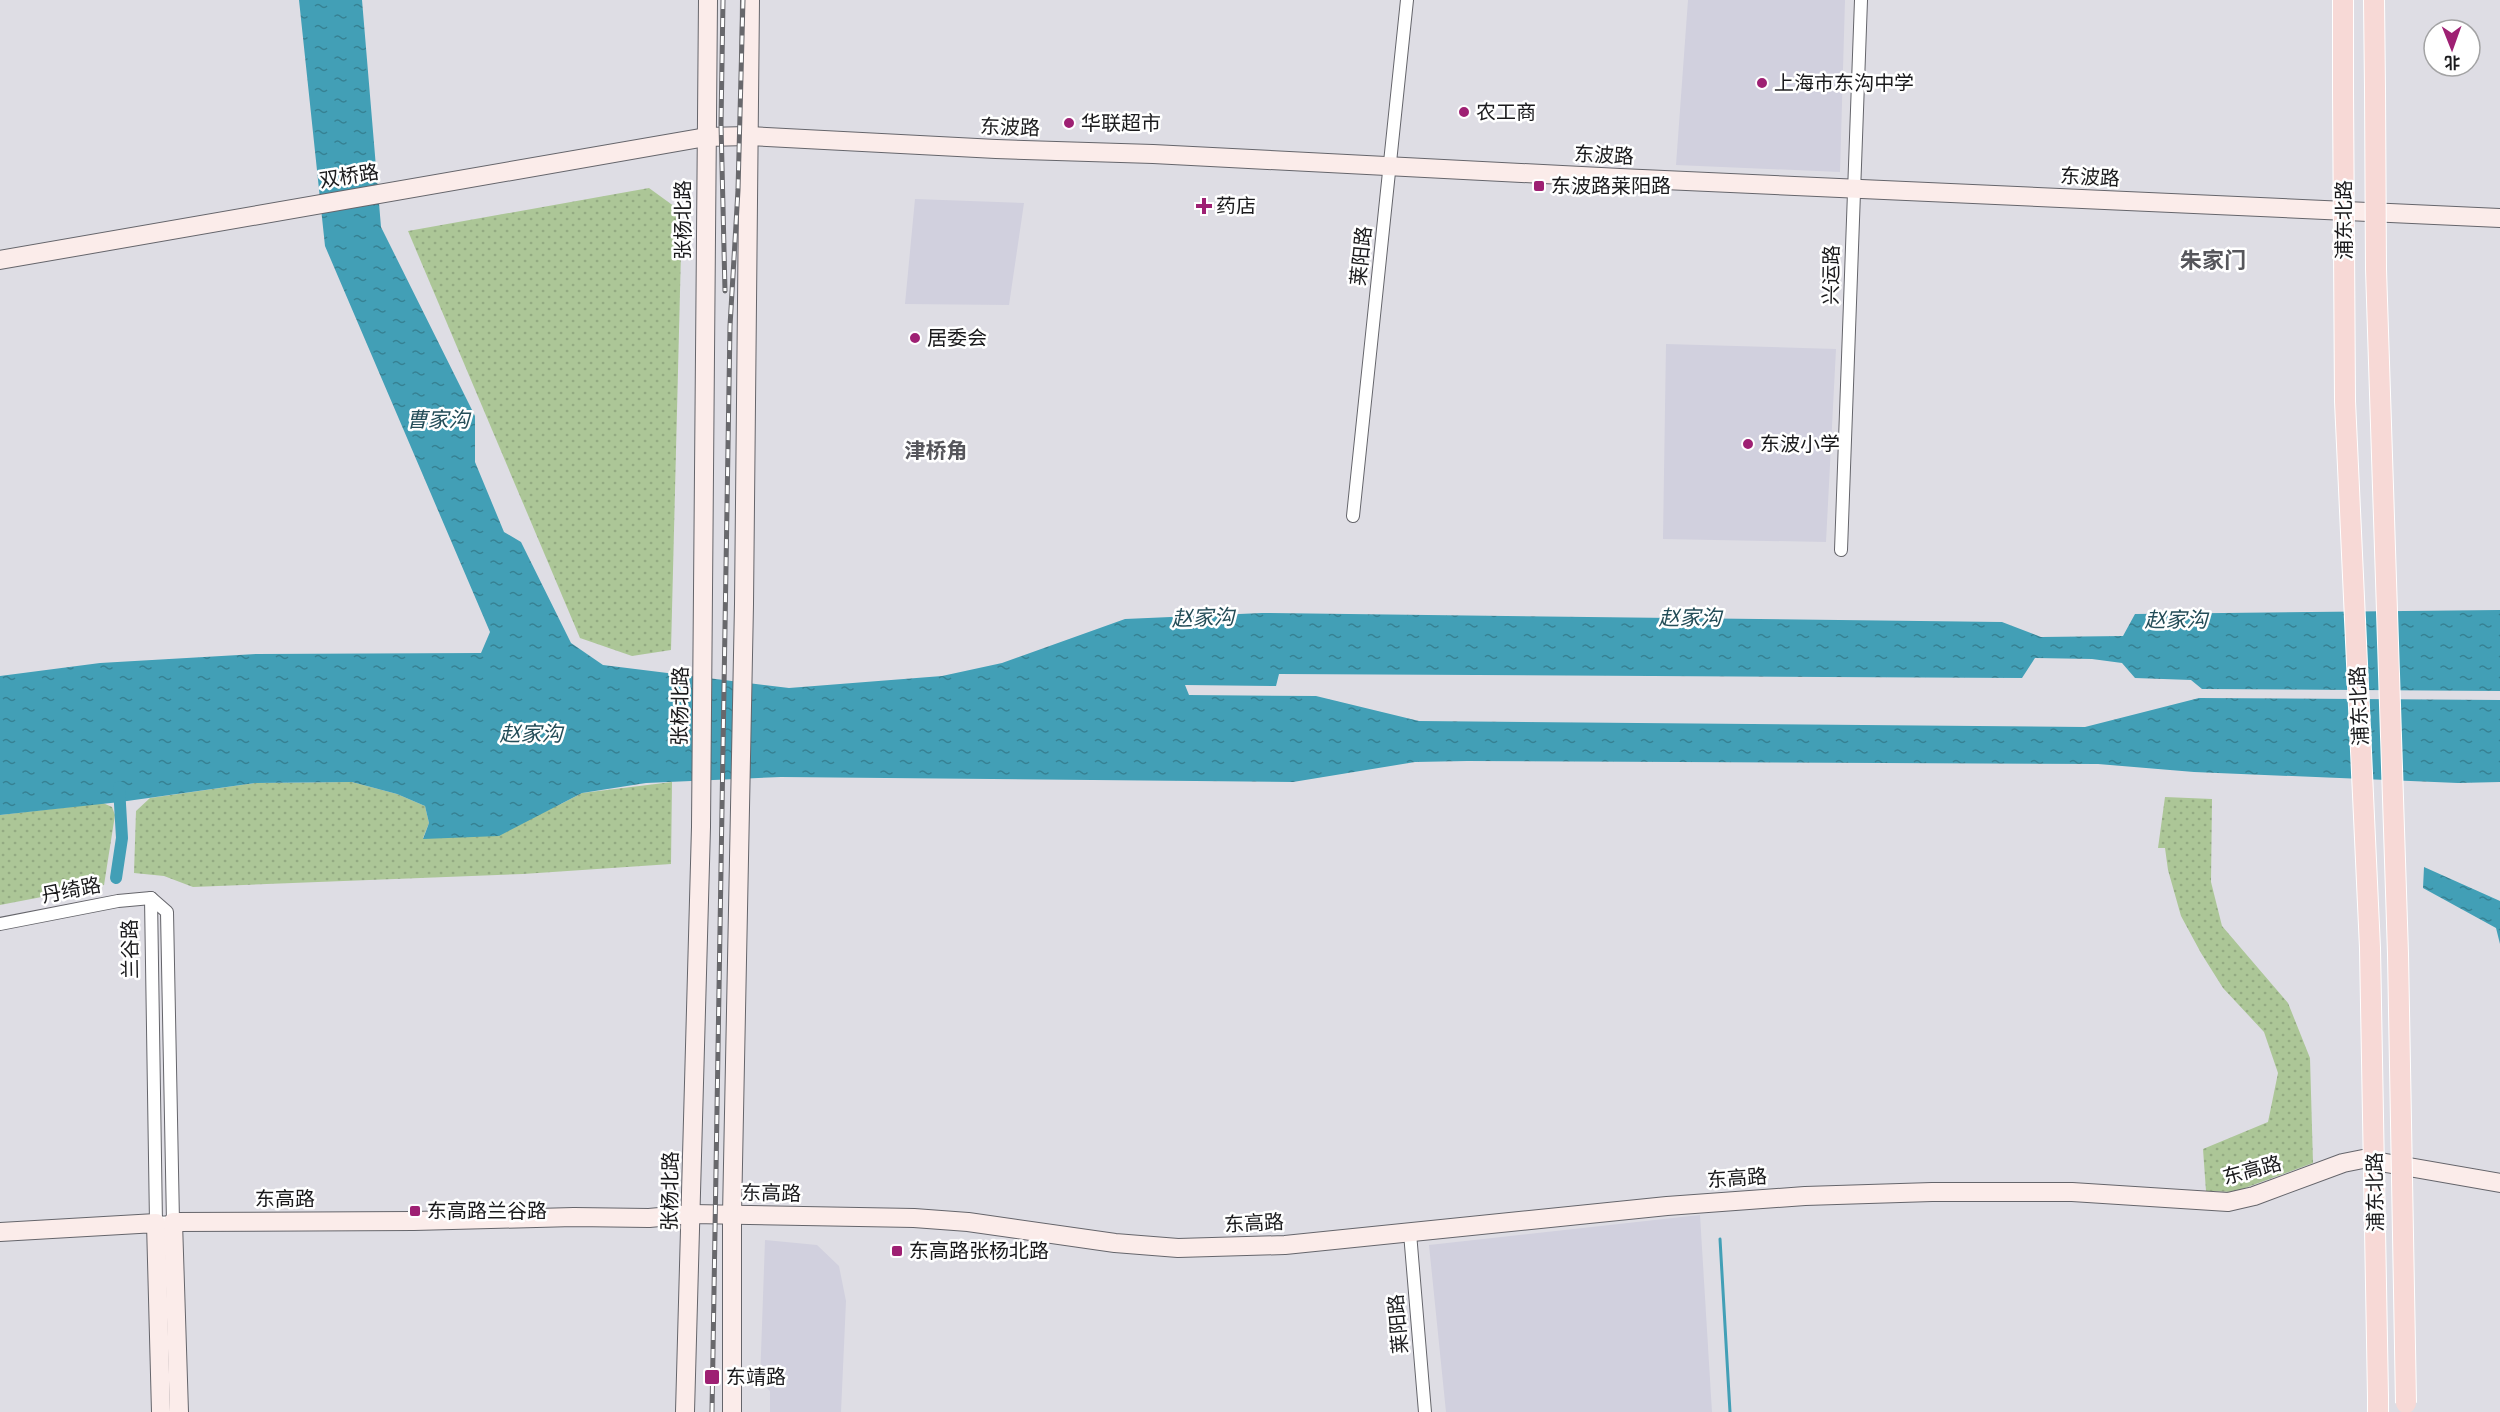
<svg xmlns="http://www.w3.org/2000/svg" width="2500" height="1412" viewBox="0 0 2500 1412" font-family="Manrope,'Noto Sans SC',sans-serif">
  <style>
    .built { fill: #d1d0de }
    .grass { fill: url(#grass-dots) }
    .water { fill: url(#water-ripples) }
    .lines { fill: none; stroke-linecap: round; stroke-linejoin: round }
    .stream { stroke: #429fb6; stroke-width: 3 }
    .canal { stroke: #429fb6; stroke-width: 12 }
    .street-casing { stroke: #65656b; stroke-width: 14 }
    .secondary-casing { stroke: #65656b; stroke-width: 20 }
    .primary-casing { stroke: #fff; stroke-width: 22 }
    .street { stroke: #fff; stroke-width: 12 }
    .secondary { stroke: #fbecea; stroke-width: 18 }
    .primary { stroke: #f7d9d6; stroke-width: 20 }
    .rail-casing { stroke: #68686c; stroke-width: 5 }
    .rail { stroke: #fff; stroke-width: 3; stroke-dasharray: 9; stroke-linecap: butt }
    .primary-bridge-casing { stroke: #fff; stroke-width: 22; stroke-linecap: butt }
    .primary-bridge { stroke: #f7d9d6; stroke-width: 20 }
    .poi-dot { fill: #9e2073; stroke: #fff; stroke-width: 2 }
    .labels { text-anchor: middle; stroke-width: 5; stroke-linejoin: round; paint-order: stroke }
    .poi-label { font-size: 20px; fill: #1a1a1c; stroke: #fff; text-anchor: start }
    .street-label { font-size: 20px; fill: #1a1a1c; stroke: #fff }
    .water-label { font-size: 21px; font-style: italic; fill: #244d58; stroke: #fff }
    .neighbourhood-label { font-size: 21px; font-weight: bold; fill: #56565b; stroke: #fff }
    .quarter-label { font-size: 22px; font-weight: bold; fill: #56565b; stroke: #fff }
  </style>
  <defs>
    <pattern id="grass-dots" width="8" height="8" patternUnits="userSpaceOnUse" patternTransform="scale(1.5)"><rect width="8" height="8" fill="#acc697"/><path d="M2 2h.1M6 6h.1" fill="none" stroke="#93aa82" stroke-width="1.8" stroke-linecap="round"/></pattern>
    <pattern id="water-ripples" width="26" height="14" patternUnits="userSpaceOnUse" patternTransform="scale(1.5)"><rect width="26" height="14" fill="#429fb6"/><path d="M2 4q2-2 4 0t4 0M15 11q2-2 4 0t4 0" fill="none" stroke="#368193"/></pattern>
  </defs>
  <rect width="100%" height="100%" fill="#dedde4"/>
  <!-- built -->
  <g class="built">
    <path d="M1688,0H1845L1840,172L1676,165Z"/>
    <path d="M915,199L1024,203L1009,305L905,304Z"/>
    <path d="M1666,344L1836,349L1826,542L1663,539Z"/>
    <path d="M1700,1215L1712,1412H1446L1429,1245Z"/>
    <path d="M765,1240L817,1245L839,1266L846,1301L841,1412H770V1391L760,1382Z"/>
  </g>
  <!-- grass -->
  <g class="grass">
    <path d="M649,188L682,212L671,650L632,656L580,638L408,231Z"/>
    <path d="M352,782L397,794L425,806L429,823L423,838L559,805L582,793L672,782L671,864L523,874L193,887L164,876L134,873L136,811L150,798L255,783Z"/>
    <path d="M2165,797L2212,799L2211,882L2222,926L2288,1003L2310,1058L2313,1163L2234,1192L2206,1191L2203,1149L2268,1122L2278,1073L2264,1032L2223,988L2201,953L2181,916L2168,870L2165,848H2158Z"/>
    <path d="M103,803L112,807L115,815L104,885L0,905V815Z"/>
  </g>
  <!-- water -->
  <g class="water">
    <path d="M299,0H362L381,227L475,416V462L504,532L521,542L571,643L603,665L789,688L942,676L1002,663L1125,619L1262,613L2002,622L2041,637L2123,636L2135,614L2500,610V691L2202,689L2191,680L2135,678L2122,663L2092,659L2035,658L2022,678L1279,674L1276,686L1185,685L1189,695L1316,696L1419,721L2085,727L2199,698L2500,700V782L2458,783L2194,772L2098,764L1467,761L1415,762L1293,782L781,777L646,783L582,793L499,836L423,839L429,823L425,806L397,794L352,782L255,783L120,802L0,815V676L100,663L256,654L481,653L490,632L325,246Z"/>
    <path d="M2424,867L2500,901V944L2496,928L2423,888Z"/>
  </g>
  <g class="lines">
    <!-- stream -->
    <path class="stream" d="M1720,1239L1730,1412"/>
    <!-- canal -->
    <path class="canal" d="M116,878L122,838L119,787"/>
    <!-- street casing -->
    <g class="street-casing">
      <g id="street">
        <path d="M1353,516L1407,0"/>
        <path d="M1841,550L1861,0"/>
        <path d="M151,898L167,912L173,1222L156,1223Z"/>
        <path d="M0,924L118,901L151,898"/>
        <path d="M1410,1233L1425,1412"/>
      </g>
    </g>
    <!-- secondary casing -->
    <g class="secondary-casing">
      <g id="secondary">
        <path d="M0,260L706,137L748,136L996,149L1153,154L1620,178L2500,218"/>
        <path d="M0,1232L156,1223L161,1412"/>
        <path d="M179,1412L173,1222L414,1221L574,1217L649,1218L692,1214L914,1218L968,1222L1115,1243L1178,1248L1285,1245L1667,1206L1805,1196L1932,1192H2072L2228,1202L2254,1196L2343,1163L2363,1159L2500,1183"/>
        <path d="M685,1412L701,827L708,0"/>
        <path d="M732,1412V1215L744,604L750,0"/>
      </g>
    </g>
    <!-- primary casing -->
    <g class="primary-casing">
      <g id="primary">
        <path d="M2343,0V90"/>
        <path d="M2374,0L2375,88"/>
        <path d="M2378,1397V1412"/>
      </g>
    </g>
    <!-- street -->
    <use href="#street" class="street"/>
    <!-- secondary -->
    <use href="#secondary" class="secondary"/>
    <!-- primary -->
    <use href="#primary" class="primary"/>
    <!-- rail casing -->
    <g class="rail-casing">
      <g id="rail">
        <path d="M723,0L721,124L725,291"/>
        <path d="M712,1412L730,326L738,190L743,0"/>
      </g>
    </g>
    <!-- rail -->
    <use href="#rail" class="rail"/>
    <!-- primary-bridge casing -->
    <g class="primary-bridge-casing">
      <g id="primary-bridge">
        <path d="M2375,88L2376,269L2398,954L2406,1403"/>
        <path d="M2343,90L2345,401L2370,948L2378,1397"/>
      </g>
    </g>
    <!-- primary-bridge -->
    <use href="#primary-bridge" class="primary-bridge"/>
  </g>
  <!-- markers -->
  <g class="poi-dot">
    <circle cx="1762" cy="83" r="6"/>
    <circle cx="1464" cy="112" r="6"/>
    <circle cx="1069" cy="123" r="6"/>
    <rect x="1533" y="180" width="12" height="12" rx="3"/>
    <path d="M1201 197h6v6h6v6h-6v6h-6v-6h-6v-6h6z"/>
    <circle cx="915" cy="338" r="6"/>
    <circle cx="1748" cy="444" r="6"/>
    <rect x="409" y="1205" width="12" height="12" rx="3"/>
    <rect x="891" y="1245" width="12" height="12" rx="3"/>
    <rect x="704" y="1369" width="16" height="16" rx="3"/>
  </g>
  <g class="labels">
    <!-- poi labels -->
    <g class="poi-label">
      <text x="1774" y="90">上海市东沟中学</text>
      <text x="1476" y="119">农工商</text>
      <text x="1081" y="130">华联超市</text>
      <text x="1551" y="193">东波路莱阳路</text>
      <text x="1216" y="213">药店</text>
      <text x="927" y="345">居委会</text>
      <text x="1760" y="451">东波小学</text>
      <text x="427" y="1218">东高路兰谷路</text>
      <text x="909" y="1258">东高路张杨北路</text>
      <text x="726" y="1384">东靖路</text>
    </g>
    <!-- street labels -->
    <g class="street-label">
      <text transform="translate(1010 127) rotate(2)" y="7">东波路</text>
      <text transform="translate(1604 155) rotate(3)" y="7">东波路</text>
      <text transform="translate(349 176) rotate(-9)" y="7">双桥路</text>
      <text transform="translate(2090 177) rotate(3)" y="7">东波路</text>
      <text transform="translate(683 220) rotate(-90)" y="7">张杨北路</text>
      <text transform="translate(2344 220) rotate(-90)" y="7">浦东北路</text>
      <text transform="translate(1361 256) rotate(-84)" y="7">莱阳路</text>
      <text transform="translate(1831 275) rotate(-89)" y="7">兴运路</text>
      <text transform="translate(680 706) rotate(-89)" y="7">张杨北路</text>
      <text transform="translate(2359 706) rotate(-93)" y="7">浦东北路</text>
      <text transform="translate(71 890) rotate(-11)" y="7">丹绮路</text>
      <text transform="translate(130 949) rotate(-91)" y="7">兰谷路</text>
      <text transform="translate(2252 1170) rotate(-15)" y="7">东高路</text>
      <text transform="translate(1737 1178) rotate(-4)" y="7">东高路</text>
      <text transform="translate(670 1191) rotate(-89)" y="7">张杨北路</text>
      <text transform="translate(2375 1192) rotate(-91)" y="7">浦东北路</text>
      <text transform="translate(771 1193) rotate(1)" y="7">东高路</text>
      <text x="285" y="1206">东高路</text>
      <text transform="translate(1254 1223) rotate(-3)" y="7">东高路</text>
      <text transform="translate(1398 1324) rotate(-95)" y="7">莱阳路</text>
    </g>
    <!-- water labels -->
    <g class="water-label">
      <text x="438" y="427">曹家沟</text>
      <text transform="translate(1203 618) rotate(-2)" y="7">赵家沟</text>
      <text x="1690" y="625">赵家沟</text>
      <text x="2176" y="627">赵家沟</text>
      <text x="531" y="741">赵家沟</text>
    </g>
    <!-- neighbourhood labels -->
    <g class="neighbourhood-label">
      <text x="936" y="458">津桥角</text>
    </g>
    <!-- quarter labels -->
    <g class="quarter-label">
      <text x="2213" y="268">朱家门</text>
    </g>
  </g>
  <!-- north arrow -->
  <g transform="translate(2452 48) rotate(179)"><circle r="28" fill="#ffffff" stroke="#a3a3a4" stroke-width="1.5"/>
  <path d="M0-4.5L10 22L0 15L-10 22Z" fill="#9e2073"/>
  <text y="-9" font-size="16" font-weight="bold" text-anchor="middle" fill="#1a1a1c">北</text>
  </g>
</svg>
